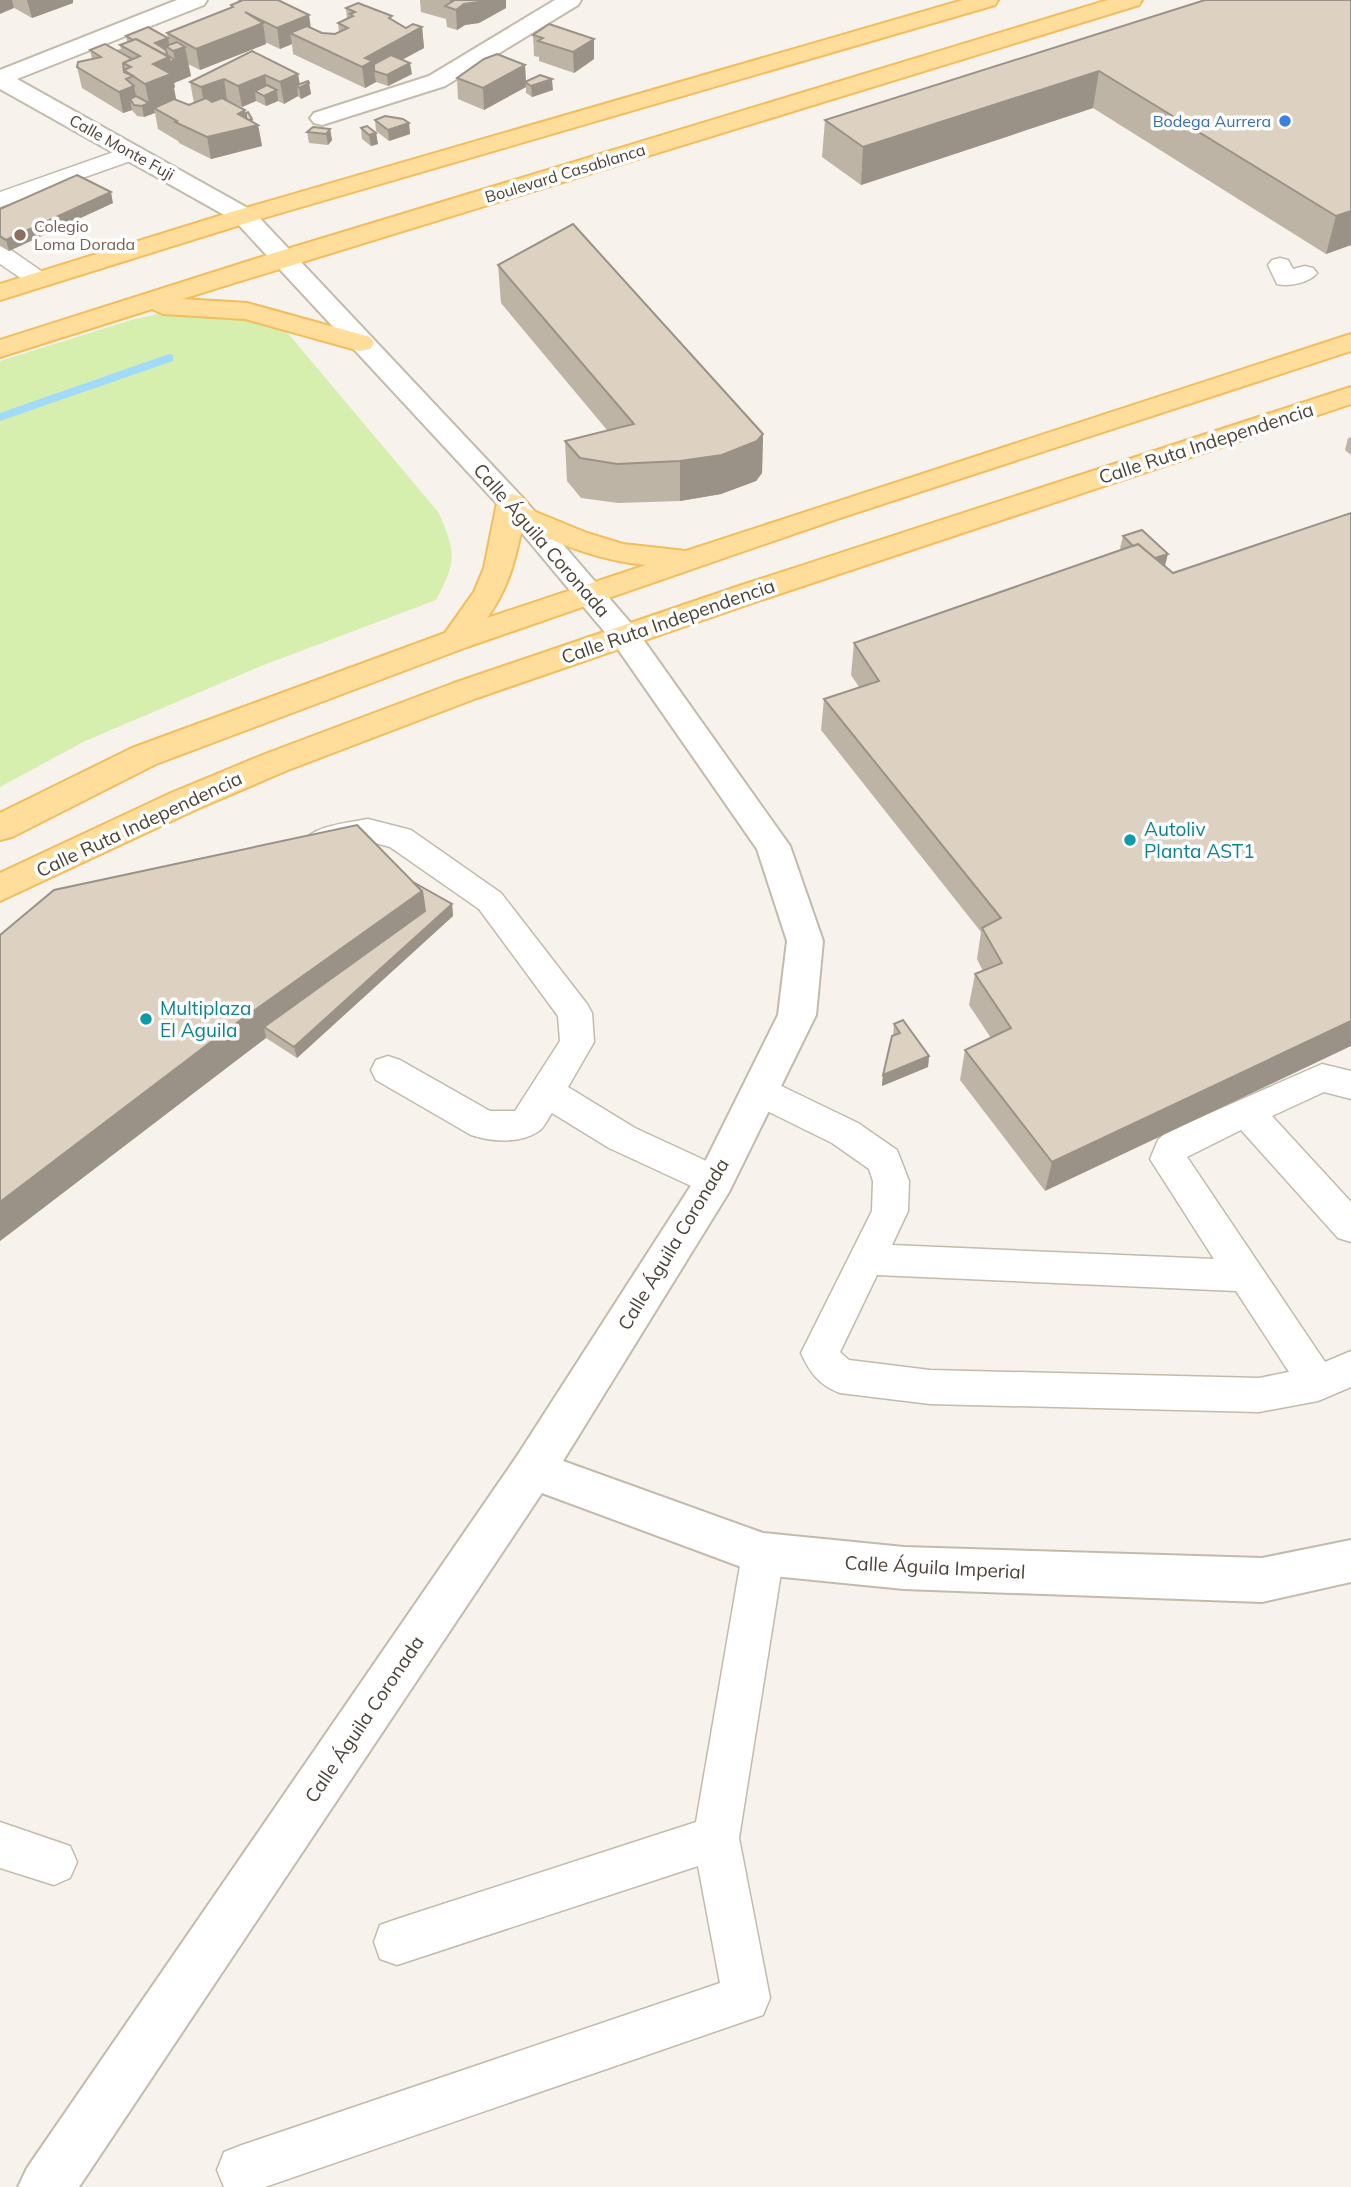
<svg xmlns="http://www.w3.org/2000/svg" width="1351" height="2187" viewBox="0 0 1351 2187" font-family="Mulish,sans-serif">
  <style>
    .green { fill: #d6efaf }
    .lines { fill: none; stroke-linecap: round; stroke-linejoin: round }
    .stream { fill: #a2daf9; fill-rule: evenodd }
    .service-casing { stroke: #c4baac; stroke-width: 3 }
    .minor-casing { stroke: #c4baac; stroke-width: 4 }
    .tertiary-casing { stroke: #c4baac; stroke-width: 4 }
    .primary-casing { stroke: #f2bd5e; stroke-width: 4 }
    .service { fill: #fff; fill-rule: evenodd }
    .minor { fill: #fff; fill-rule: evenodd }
    .tertiary { fill: #fff; fill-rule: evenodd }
    .primary { fill: #ffdd9b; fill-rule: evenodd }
    .wall { fill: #beb4a6 }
    .shaded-wall { fill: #9b9287 }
    .building { fill: #ddd1c1; stroke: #9b9287; stroke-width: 2 }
    .shop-dot { fill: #3f7fe0; stroke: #fff; stroke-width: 2.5 }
    .education-dot { fill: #8d6e63; stroke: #fff; stroke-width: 2.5 }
    .culture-dot { fill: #0f9aa8; stroke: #fff; stroke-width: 2.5 }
    .labels { text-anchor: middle; stroke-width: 7; stroke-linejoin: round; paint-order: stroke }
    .far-shop-label { font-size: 16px; fill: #366cbe; stroke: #fff; text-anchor: end }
    .far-street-label { font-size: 16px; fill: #4c4337; stroke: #fff }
    .far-education-label { font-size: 16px; fill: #785e54; stroke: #fff; text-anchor: start }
    .street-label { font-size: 19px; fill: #4c4337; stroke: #fff }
    .culture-label { font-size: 19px; fill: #0d838f; stroke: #fff; text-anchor: start }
  </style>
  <rect width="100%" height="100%" fill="#f7f2eb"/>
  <!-- green -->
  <path class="green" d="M162,313L265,318L286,331L439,513C456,554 457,560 436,600L261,666L85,741L0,787V361L131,320Z"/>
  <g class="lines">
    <!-- stream -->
    <path class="stream" d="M169,354L173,355V361L0,421V413Z"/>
    <!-- service casing -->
    <g class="service-casing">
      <g id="service">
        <path d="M131,146L139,148L142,153L139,158L0,207V192Z"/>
        <path d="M0,246L8,248L47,275L51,280L47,285H31L0,264Z"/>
        <path d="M1280,258L1288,260L1293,269L1305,266L1313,268L1317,273C1309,283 1288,287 1277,284L1268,265L1272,260Z"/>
        <path d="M368,819L411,830L501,893L587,1004L592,1013L594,1042L568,1087L635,1128L728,1171L733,1181L728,1191L715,1196L702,1191L609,1148L552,1113C548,1118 544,1128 539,1131C520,1144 492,1142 471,1135L376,1080L371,1070L376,1060L388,1056L400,1060L490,1111H515L560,1041L558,1016L479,909L390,847L368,841L317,855L306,852L301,844C313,825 347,823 368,819Z"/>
        <path d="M1322,1064L1351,1071V1099L1324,1092L1272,1116L1351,1202V1242L1338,1238L1241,1130L1187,1157L1325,1362L1351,1351V1387L1318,1401L1259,1412L930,1404L840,1393C819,1385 810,1373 801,1353L872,1211L873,1181L869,1169L832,1143L747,1101L742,1091L747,1081L759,1077L771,1081L858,1123L897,1150L909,1181L908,1211L892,1245L1214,1259L1150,1159L1158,1140L1165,1133ZM877,1275L1236,1291L1289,1372L1259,1378L930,1370L849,1360L840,1352Z"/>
        <path d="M763,1535L778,1540L784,1554L739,1838L770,1998L763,2015L265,2187H224L217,2170L224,2152L242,2145L720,1983L698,1866L397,1965L380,1959L374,1942L380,1925L397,1919L696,1822L742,1554L748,1540Z"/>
        <path d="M0,1822L70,1846L77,1862L70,1878L54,1885L0,1868Z"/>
      </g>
    </g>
    <!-- minor casing -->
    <g class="minor-casing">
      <path id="minor" d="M555,0H581L578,5L445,86L322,125L314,123L310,118L314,113L429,76Z"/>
    </g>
    <!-- tertiary casing -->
    <g class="tertiary-casing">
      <path id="tertiary" d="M177,0H207L204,5L17,79L253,211L522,497L635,628L790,846L823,941L816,1015L729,1192L563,1461L763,1533L904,1547L1262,1558L1351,1540V1582L1262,1602L904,1589L763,1575L542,1493L79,2187H18L27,2168L517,1456L701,1170L778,1015L787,941L757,849L613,642L502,509L235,221L0,89V70Z"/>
    </g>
    <!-- primary casing -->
    <g class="primary-casing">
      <g id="primary">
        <path d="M963,0H998L995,5L253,221L0,300V284L235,211Z"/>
        <path d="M1108,0H1142L1139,5L182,299L247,303L370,337L374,343L370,349L360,351L245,319L163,314L152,309L0,357V340L274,253Z"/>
        <path d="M1351,334V351L837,519L467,647L156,764L12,837L0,840V813L132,748L445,633L474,592L484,568L497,503L502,497L512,494L522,497L527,503L526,508L587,533L623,544L686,551ZM522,527C562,545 602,561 646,565L487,618C508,589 515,562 522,527Z"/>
        <path d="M1351,387V404L764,599L477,698L288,770L195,810L0,901V873L171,793L265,754L454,683L742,585Z"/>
      </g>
    </g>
    <!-- service -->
    <use href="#service" class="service"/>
    <!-- minor -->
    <use href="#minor" class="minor"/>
    <!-- tertiary -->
    <use href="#tertiary" class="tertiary"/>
    <!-- primary -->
    <use href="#primary" class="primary"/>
  </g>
  <!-- wall -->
  <g class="wall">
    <path d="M0,0H73V3L32,18Z"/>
    <path d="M238,0L310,27L322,33L335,34L339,32L338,23L347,19L346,8L393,20L406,28L422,27L424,48L402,60L412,74L388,86L376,82L365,88L293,54L292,44L280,49L265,42L266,44L200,70L188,64L191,76L174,83L175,87L174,88L176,100L189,105L194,103L190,82L252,51L298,74L300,84L309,83L311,94L301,99L298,96L284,104L278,101L266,106L256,101L242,107L226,100L245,113L252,119L253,122L258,125L262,146L211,159L179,143L178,141L158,129L155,113L144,117L137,116L132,110L123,113L82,88L77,67L92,59L90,50H116L121,49L120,45L127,42L126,36L168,38L169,45L167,33L231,7V5L239,2Z"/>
    <path d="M420,0H506V8L479,23L465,25L457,30L447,27L446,19L421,12Z"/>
    <path d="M1351,0V245L1326,254L1093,108L861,185L822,157L825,120Z"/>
    <path d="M533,35L594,39V59L574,73L539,61V57L534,56Z"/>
    <path d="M525,65L526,81L553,90L532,97L526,93V87L484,110L458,99L457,78Z"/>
    <path d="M375,120L409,123L410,134L389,141L376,131Z"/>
    <path d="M361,128L376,133L378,144L371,146L362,139Z"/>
    <path d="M330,129L332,140L328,145L309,143L307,132Z"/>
    <path d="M113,203L9,251L0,246V209Z"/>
    <path d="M498,265L763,434L762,473L756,481L721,494L680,501L618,503L581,498L567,481L565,441L607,430L501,303Z"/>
    <path d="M1351,437V455L1345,450L1348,438Z"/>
    <path d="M1351,513L1045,1191L960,1080L965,1050L991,1038L969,1005L975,974L983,971L977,959L981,932L821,730L824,699L859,687L851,675L854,643L1122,550L1120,548L1123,536L1165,566H1164L1173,573Z"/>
    <path d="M413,882L452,904L453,916L297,1058L266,1038L233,1063L0,1241V935Z"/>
    <path d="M894,1024L929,1056L928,1067L882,1086L883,1075L893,1036Z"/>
  </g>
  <!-- shaded-wall -->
  <g class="shaded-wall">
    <path d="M0,0H12L14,8L0,14Z"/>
    <path d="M27,0H73V3L32,18Z"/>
    <path d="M481,0H506V8L479,23L465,25L457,30L456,10L464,4Z"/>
    <path d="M309,15L312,35L290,33L292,44L280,49L277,28Z"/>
    <path d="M263,23L266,44L200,70L196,49Z"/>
    <path d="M422,27L424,48L379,72L374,71L376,82L365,88L362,67L365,58Z"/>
    <path d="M168,38L170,49L166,46L168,58L169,57L175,60L173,51L185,47L191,76L174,83L175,87L174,88L177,104L154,108L155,113L144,117L142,106L149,103L145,84L153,64L155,43Z"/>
    <path d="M594,39V59L574,73L573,52Z"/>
    <path d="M410,63L412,74L388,86L387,75Z"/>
    <path d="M525,65L526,87L484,110L483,88Z"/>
    <path d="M1099,71L1093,108L861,185L863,147Z"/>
    <path d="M298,74L300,88L309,83L311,94L301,99L299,88L297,85L298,96L284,104L280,82Z"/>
    <path d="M265,75L268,94L277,90L278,101L266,106L264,96L255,91L256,101L242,107L238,86Z"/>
    <path d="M224,79L227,100L205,108L201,87Z"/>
    <path d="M552,79L553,90L532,97L531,86Z"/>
    <path d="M134,86L138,106L130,99L132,110L123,113L119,92Z"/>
    <path d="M245,110L247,120L252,119L254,126L258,125L262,146L211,159L207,137L238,114Z"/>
    <path d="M409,123L410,134L389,141L388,130Z"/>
    <path d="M330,129L332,140L328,145L326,134Z"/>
    <path d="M376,133L378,144L371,146L369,135Z"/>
    <path d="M111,192L113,203L9,251L6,240Z"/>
    <path d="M1351,211V245L1326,254L1336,216Z"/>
    <path d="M763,434L762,473L756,481L721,494L680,501V461Z"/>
    <path d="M1168,554L1165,566L1146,572L1148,561Z"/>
    <path d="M422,891L426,922L264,1027L266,1038L233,1063L0,1241V1202L224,1032Z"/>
    <path d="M452,904L453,916L297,1058L294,1047Z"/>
    <path d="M1351,1021V1046L1045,1191L1052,1162Z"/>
    <path d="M929,1056L928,1067L882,1086L883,1075Z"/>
  </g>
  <!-- building -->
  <g class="building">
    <path d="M239,0H278L309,15L277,28L245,12L263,23L196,49L167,33L233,7L231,5L241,1Z"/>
    <path d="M450,0H481L478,2L464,4L456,10L445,6L453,1Z"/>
    <path d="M1205,0H1351V211L1336,216L1099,71L863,147L825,120Z"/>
    <path d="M358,3L392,16L389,18L406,28L413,24L422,27L365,58L373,61L362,67L290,33L307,26L322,33L335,34L348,28L338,23L353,16L350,14L355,12L346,8Z"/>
    <path d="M549,24L594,39L573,52L538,41L543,38L533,35Z"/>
    <path d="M148,27L168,38L155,43L166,50L167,55L175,60L170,62L169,57L136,39L133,40L126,36Z"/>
    <path d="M136,39L169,57L153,64L171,74L145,84L124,70L131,67L123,63L140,56L120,45Z"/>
    <path d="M177,42L185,47L173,51L166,46Z"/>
    <path d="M105,44L132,59L123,63L124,72L133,76L126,79L134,86L119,92L77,67L78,62L101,57L90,50Z"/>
    <path d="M252,51L298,74L280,82L265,75L238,86L224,79L201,87L190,82Z"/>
    <path d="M497,54L525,65L483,88L457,78L484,59Z"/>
    <path d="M391,55L410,63L387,75L374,71V64Z"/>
    <path d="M540,75L552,79L531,86L525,82Z"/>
    <path d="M308,81L309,83L299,88L297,85Z"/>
    <path d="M267,85L277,90L264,96L255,91Z"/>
    <path d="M136,96L149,103L142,106L134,105L130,99Z"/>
    <path d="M206,98L212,102L222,98L245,110L238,114L258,125L207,137L175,122L177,121L154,108L174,99L189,105Z"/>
    <path d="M248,112L252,119L249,120L246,118V113Z"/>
    <path d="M385,116L403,119L409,123L388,130L375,120Z"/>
    <path d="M367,126L376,133L369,135L361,128Z"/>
    <path d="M313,127L330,129L326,134L307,132Z"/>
    <path d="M77,175L111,192L6,240L0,236V209Z"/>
    <path d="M573,224L763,434L757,441L722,455L680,461L617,464L580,458L565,441L634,424L498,265Z"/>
    <path d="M1351,513V1021L1052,1162L965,1050L1011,1028L975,974L1002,963L982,928L1001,918L824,699L879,681L854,643L1138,544L1173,573Z"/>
    <path d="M1142,530L1168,554L1155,558L1138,544L1133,546L1123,536Z"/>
    <path d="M357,825L422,891L224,1032L0,1202V935L54,890Z"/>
    <path d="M413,882L452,904L294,1047L264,1027L425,911L422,891Z"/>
    <path d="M903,1020L929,1056L883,1075L892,1036L900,1033L894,1024Z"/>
  </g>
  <!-- markers -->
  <circle class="shop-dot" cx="1285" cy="121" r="7"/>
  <circle class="education-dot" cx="20" cy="235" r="7"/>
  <g class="culture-dot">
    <circle cx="1130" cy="840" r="7"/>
    <circle cx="146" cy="1019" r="7"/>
  </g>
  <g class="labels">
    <!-- far-shop labels -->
    <g class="far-shop-label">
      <text x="1271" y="127">Bodega Aurrera</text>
    </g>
    <!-- far-street labels -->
    <g class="far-street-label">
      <text transform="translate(122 147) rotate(29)" y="6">Calle Monte Fuji</text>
      <text transform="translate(565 173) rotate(-17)" y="6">Boulevard Casablanca</text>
    </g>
    <!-- far-education labels -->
    <g class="far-education-label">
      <text x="34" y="232">Colegio<tspan x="34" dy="18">Loma Dorada</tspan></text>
    </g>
    <!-- street labels -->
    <g class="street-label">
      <text transform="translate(1206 443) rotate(-18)" y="7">Calle Ruta Independencia</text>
      <text transform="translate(542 540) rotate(49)" y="7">Calle Águila Coronada</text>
      <text transform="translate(668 621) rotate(-19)" y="7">Calle Ruta Independencia</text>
      <text transform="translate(139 824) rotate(-25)" y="7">Calle Ruta Independencia</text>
      <text transform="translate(673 1244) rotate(-59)" y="7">Calle Águila Coronada</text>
      <text transform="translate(935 1567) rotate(3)" y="7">Calle Águila Imperial</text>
      <text transform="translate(364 1719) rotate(-56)" y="7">Calle Águila Coronada</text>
    </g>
    <!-- culture labels -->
    <g class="culture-label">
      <text x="1144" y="836">Autoliv<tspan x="1144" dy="22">Planta AST1</tspan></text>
      <text x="160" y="1015">Multiplaza<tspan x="160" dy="22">El Aguila</tspan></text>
    </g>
  </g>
</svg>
